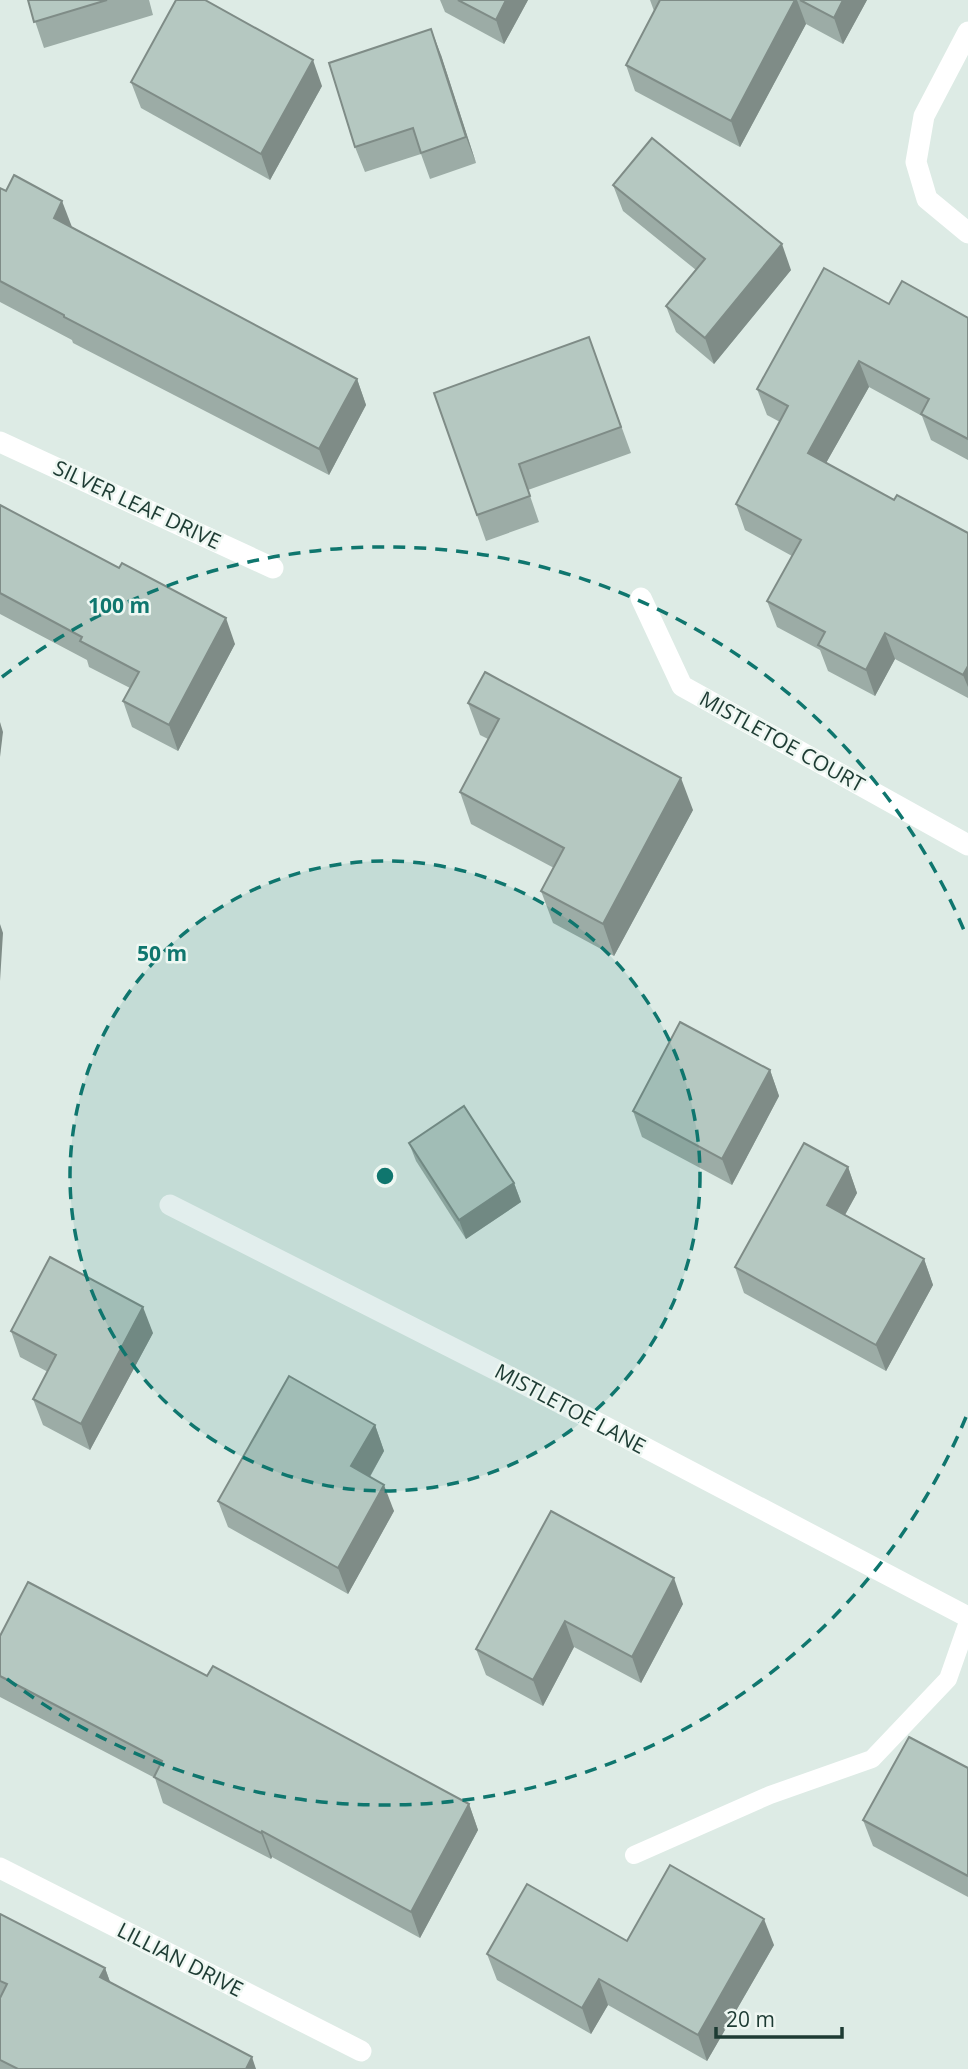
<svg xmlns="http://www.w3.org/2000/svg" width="968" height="2069" viewBox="0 0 968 2069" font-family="'Open Sans',sans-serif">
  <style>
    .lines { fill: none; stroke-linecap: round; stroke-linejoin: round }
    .service { stroke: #fff; stroke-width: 18 }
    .minor { stroke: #fff; stroke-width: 21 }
    .wall { fill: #9caca6 }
    .shaded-wall { fill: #7f8c87 }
    .building { fill: #b5c8c1; stroke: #7f8c87; stroke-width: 2 }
    .ring { fill: none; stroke: #0f766e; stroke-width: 3.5; stroke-dasharray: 12 9 }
    .labels { text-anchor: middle; stroke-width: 5; stroke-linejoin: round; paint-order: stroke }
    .street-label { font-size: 21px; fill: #1d3b33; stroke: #eef7f2 }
    .centre { fill: #0f766e; stroke: #eef7f2; stroke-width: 3.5 }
    .ring-label { font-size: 21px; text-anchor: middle; font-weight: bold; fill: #0f766e; stroke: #eef7f2; stroke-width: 5; stroke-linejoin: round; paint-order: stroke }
  </style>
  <rect width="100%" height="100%" fill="#ddebe5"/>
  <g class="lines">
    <!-- service -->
    <path class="service" d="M634,1855L770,1795L872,1759L948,1679L968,1622"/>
    <!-- minor -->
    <g class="minor">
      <path d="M968,32L924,116L916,162L927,199L968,233"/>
      <path d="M0,442L273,568"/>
      <path d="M641,598L682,686L968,845"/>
      <path d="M170,1205L520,1382L968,1617"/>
      <path d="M0,1868L361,2051"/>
    </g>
  </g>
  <!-- wall -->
  <g class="wall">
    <path d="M28,0H149L153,15L44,48Z"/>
    <path d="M440,0H528L504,44L445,12Z"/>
    <path d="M650,0H867L843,44L806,24L740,147L635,91L626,65L654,11Z"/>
    <path d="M441,55L476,163L430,179L421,154L365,172L355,147Z"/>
    <path d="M131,82L322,86L270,180L141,108Z"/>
    <path d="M613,185L791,270L714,364L676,332L666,306L696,270L623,211Z"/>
    <path d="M0,188L72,227L357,379L366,405L329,475L73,343L72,340L0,302Z"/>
    <path d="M889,304L968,318V460L931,440L922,416L869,387L826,463L894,500L968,533V698L895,659L875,696L828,671L820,650L777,627L767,601L792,556L745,530L736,504L780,422L767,415L757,389Z"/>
    <path d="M589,337L631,453L528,490L539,522L486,541L434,393Z"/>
    <path d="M0,505L235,644L178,751L132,727L123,701L130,688L89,667L87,660L0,614Z"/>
    <path d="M468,703L693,810L614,956L553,923L541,891L554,868L471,824L460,792L488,739L480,735Z"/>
    <path d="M770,1070L779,1096L732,1185L642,1137L633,1111Z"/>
    <path d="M409,1143L514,1183L521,1202L466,1239L416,1161Z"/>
    <path d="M848,1167L857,1193L845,1215L924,1259L933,1285L886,1371L744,1293L735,1267Z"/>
    <path d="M11,1331L153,1333L90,1450L43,1425L33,1399L48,1372L20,1357Z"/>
    <path d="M375,1425L384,1451L370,1477L394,1511L348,1594L228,1527L218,1501Z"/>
    <path d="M551,1511L683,1604L641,1683L574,1647L543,1706L486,1675L476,1649Z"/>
    <path d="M0,1636L207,1676L469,1804L478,1830L420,1938L272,1857L271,1859L163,1803L155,1778L0,1697Z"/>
    <path d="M968,1768V1897L873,1846L863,1820Z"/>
    <path d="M0,1914L105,1968L110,1982L256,2069H0Z"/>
    <path d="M627,1941L774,1945L707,2061L608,2005L591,2034L497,1980L487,1954Z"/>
  </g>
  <!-- shaded-wall -->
  <g class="shaded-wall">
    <path d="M506,0H528L504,44L496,20Z"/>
    <path d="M795,0H797L806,24L740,147L731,121Z"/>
    <path d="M843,0H867L843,44L834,18Z"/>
    <path d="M431,29L441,55L476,163L466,137Z"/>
    <path d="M313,60L322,86L270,180L261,154Z"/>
    <path d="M62,201L72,227L54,218Z"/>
    <path d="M782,244L791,270L714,364L705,338Z"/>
    <path d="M859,361L869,387L817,479L808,453Z"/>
    <path d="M357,379L366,405L329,475L319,449Z"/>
    <path d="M226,618L235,644L178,751L169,725Z"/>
    <path d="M885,633L895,659L875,696L866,670Z"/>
    <path d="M968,666V687L963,675Z"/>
    <path d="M0,722L3,732L0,757Z"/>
    <path d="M681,778L693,810L614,956L603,924Z"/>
    <path d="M0,924L3,933L0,981Z"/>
    <path d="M770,1070L779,1096L732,1185L722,1159Z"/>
    <path d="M848,1167L857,1193L836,1231L827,1205Z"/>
    <path d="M514,1183L521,1202L466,1239L459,1220Z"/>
    <path d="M924,1259L933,1285L886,1371L876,1345Z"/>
    <path d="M143,1307L153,1333L90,1450L81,1424Z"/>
    <path d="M375,1425L384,1451L361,1492L351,1466Z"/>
    <path d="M384,1485L394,1511L348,1594L338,1568Z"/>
    <path d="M674,1578L683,1604L641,1683L632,1657Z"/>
    <path d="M565,1621L574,1647L543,1706L533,1680Z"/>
    <path d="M469,1804L478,1830L420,1938L411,1912Z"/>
    <path d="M262,1831L272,1857L271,1859L261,1833Z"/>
    <path d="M764,1919L774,1945L707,2061L698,2035Z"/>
    <path d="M105,1968L114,1993L100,1977Z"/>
    <path d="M599,1979L608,2005L591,2034L582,2008Z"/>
    <path d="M252,2057L256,2069H246Z"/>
  </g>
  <!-- building -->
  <g class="building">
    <path d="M28,0H107L34,22Z"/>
    <path d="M176,0H205L313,60L261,154L131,82Z"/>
    <path d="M458,0H506L496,20Z"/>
    <path d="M660,0H795L731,121L626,65Z"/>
    <path d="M800,0H843L834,18Z"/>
    <path d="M431,29L466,137L421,153L413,128L355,147L329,63Z"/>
    <path d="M652,138L782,244L705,338L666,306L705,259L613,185Z"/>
    <path d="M14,175L62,201L54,218L357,379L319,449L64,317V315L0,281V188L6,191Z"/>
    <path d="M824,268L889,304L902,281L968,318V439L921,414L929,399L859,361L808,453L894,500L897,495L968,533V666L963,675L885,633L866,670L818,645L825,632L767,601L801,540L736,504L788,406L757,389Z"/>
    <path d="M589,337L621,427L519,464L530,496L477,515L434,393Z"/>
    <path d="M0,505L119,568L122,563L226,618L169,725L123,701L139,672L80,641L82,637L0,593Z"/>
    <path d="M485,672L681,778L603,924L541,891L564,848L460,792L499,719L468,703Z"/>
    <path d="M680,1022L770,1070L722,1159L633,1111Z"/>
    <path d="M464,1106L514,1183L459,1220L409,1143Z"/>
    <path d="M804,1143L848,1167L827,1205L924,1259L876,1345L735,1267Z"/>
    <path d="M50,1257L143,1307L81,1424L33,1399L56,1355L11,1331Z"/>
    <path d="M289,1376L375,1425L351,1466L384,1485L338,1568L218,1501Z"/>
    <path d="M551,1511L674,1578L632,1657L565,1621L533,1680L476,1649Z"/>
    <path d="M28,1582L207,1676L213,1666L469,1804L411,1912L262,1831L261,1833L154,1777L162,1761L0,1676V1636Z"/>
    <path d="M909,1737L968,1768V1876L863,1820Z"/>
    <path d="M670,1865L764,1919L698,2035L599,1979L582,2008L487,1954L527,1884L627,1941Z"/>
    <path d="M0,1914L105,1968L100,1977L252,2057L246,2069H18L0,2060V1998L7,1984L0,1981Z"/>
  </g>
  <!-- distance rings -->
  <circle cx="385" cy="1176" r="315" fill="#0f766e" fill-opacity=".12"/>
  <g class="ring">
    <circle cx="385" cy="1176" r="315"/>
    <path d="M966 1417A629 629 0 0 1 2 1675M2 677A629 629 0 0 1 966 935"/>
  </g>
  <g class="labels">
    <!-- street labels -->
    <g class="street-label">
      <text transform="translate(137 505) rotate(25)" y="7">SILVER LEAF DRIVE</text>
      <text transform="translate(782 742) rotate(29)" y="7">MISTLETOE COURT</text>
      <text transform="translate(570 1409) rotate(28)" y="7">MISTLETOE LANE</text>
      <text transform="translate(180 1960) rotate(27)" y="7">LILLIAN DRIVE</text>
    </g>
  </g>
  <circle cx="385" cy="1176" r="10" class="centre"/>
  <g class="ring-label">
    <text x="119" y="613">100 m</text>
    <text x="162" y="961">50 m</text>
  </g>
  <!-- scale -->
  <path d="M716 2027v10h126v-10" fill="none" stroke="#1d3b33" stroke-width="3.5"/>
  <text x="726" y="2027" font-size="21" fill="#1d3b33" stroke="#eef7f2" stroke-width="5" paint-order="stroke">20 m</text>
</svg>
